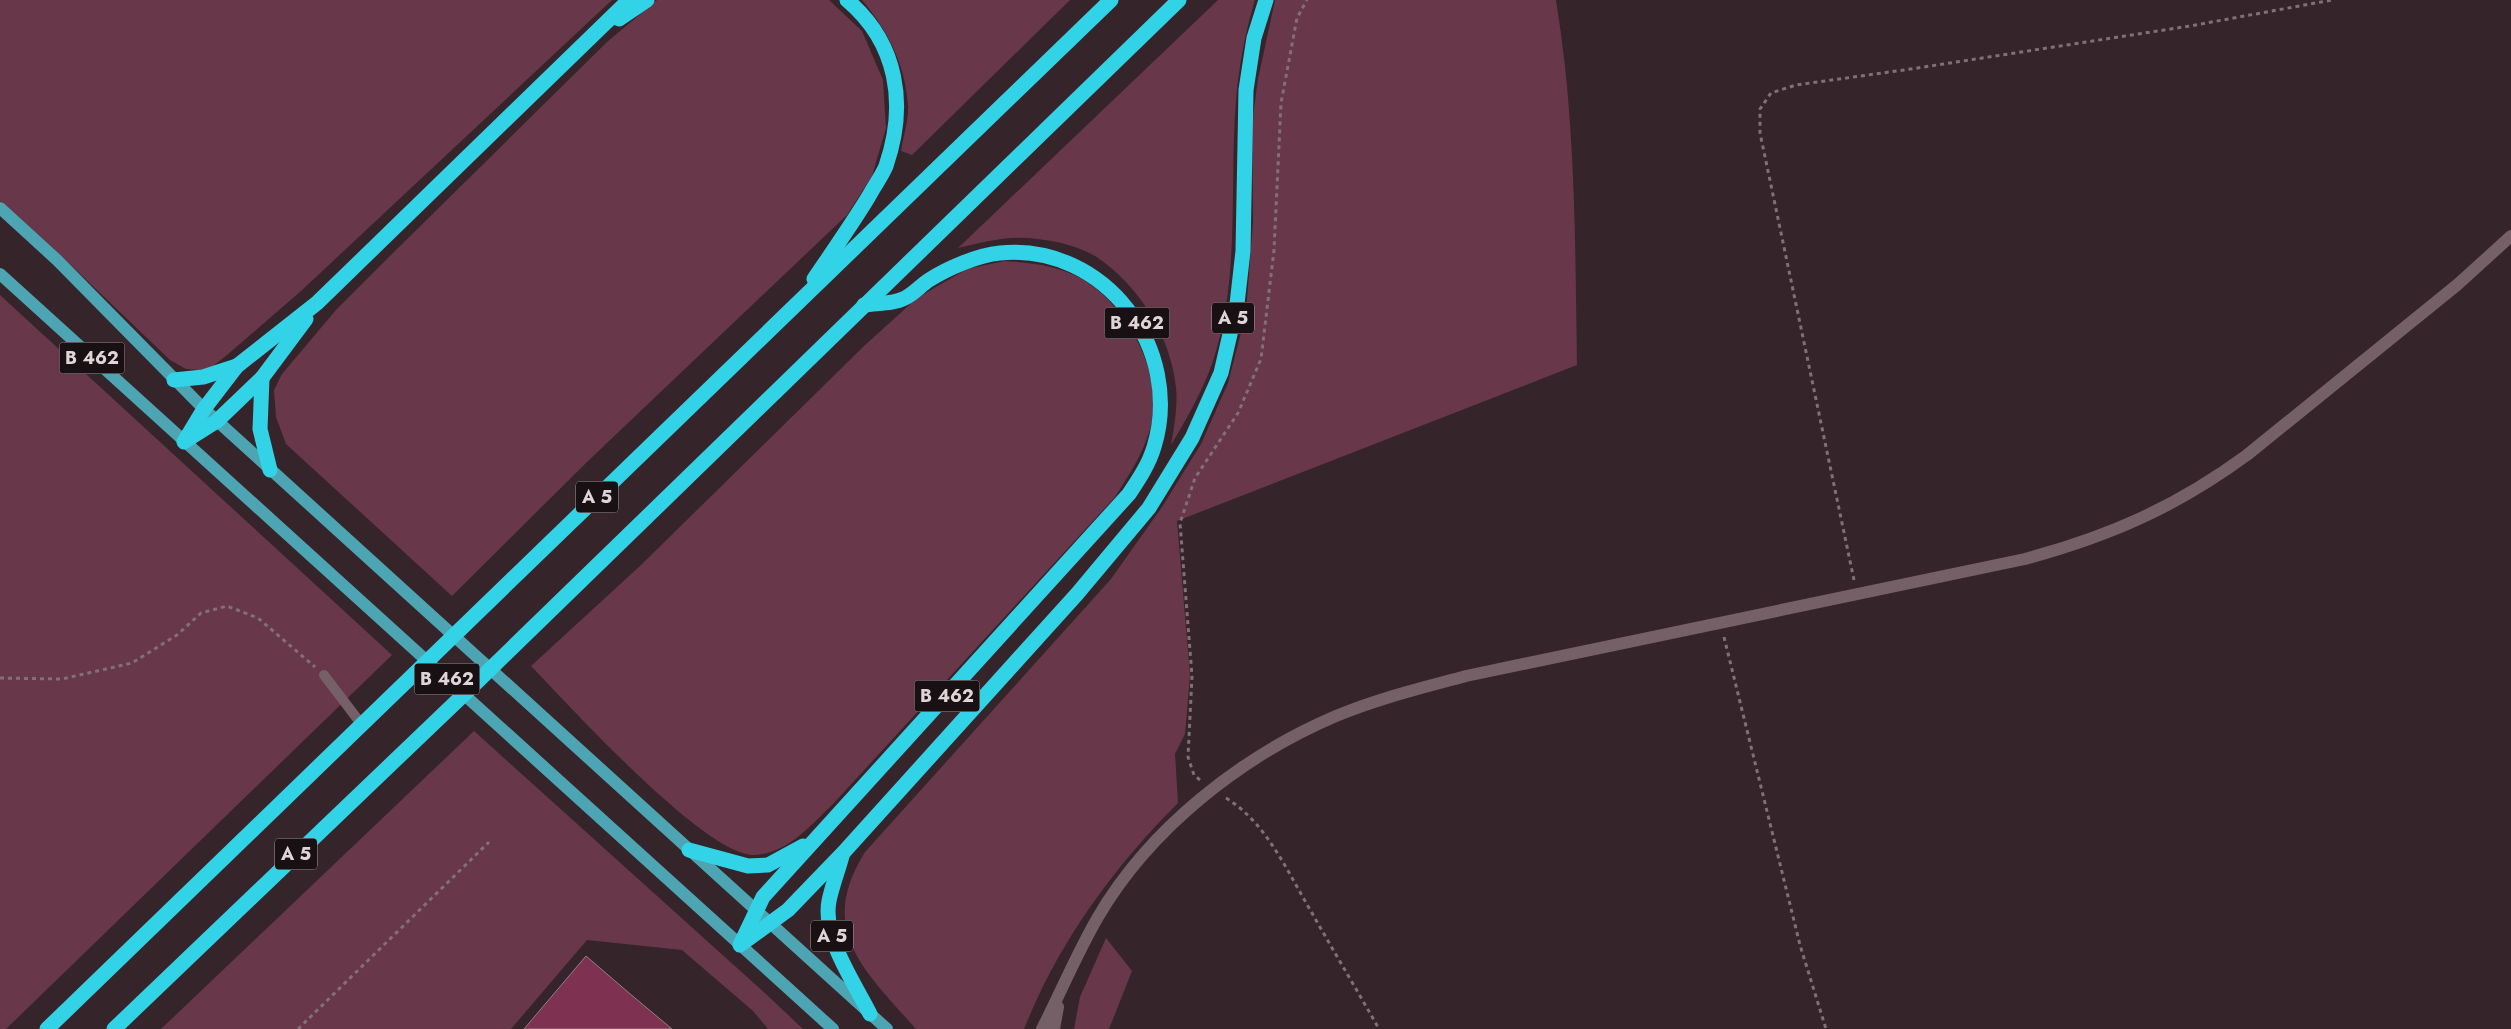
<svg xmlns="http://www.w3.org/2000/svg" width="2511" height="1029" viewBox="0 0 2511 1029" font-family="Jost,sans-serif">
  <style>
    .green { fill: #683749 }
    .building { fill: #7e3151; stroke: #937e85 }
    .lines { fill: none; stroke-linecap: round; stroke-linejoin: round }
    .path { stroke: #807176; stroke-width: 3; stroke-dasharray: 4 4; stroke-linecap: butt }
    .service { stroke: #756067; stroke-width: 10 }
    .tertiary { stroke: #756067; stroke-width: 12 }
    .primary { stroke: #4da5b4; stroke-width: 12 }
    .motorway { stroke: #33d3e7; stroke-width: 15 }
    .labels { text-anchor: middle; stroke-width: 5; stroke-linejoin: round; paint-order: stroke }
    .shield { fill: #181012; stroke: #a4999c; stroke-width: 1 }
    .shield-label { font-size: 18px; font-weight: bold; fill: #e0d4d7 }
  </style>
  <rect width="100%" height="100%" fill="#35242a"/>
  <!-- green -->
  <g class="green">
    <path d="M0,0H612L301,291L227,355L213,366L200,370L186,369L170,360L53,248L0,201Z"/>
    <path d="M657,0H829L862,31L883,80L886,128L872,176L847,215L587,462L452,596L286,444L276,417L274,390L282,374L336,310L395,251L607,42Z"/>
    <path d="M862,0H1070L912,155L901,151C903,137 909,119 908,105C905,64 888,31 862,0Z"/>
    <path d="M1218,0H1255C1245,33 1239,66 1236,100C1229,188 1241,279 1212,364C1202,392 1187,418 1171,445C1174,427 1178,406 1176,388C1171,336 1138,284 1095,256C1078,246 1056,241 1037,239C1010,235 984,242 958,248Z"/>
    <path d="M1275,0H1556C1576,121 1575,243 1577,365L1177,521L1190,675L1185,734L1175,754L1178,803C1112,869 1059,942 1024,1029H916C865,971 816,930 865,852L1111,579L1162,507L1201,444L1228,383L1246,313L1253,221L1252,124L1258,79Z"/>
    <path d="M1004,261C1031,263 1058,265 1082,279C1128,306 1165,375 1150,429C1143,454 1129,475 1115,497L833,804C811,825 788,853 755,855C706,857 569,705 531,666L641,565L864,346L917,298L967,269Z"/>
    <path d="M0,295L392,655L6,1029H0Z"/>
    <path d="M474,731L767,995L803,1029H768L753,1011L682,950L587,940L511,1029H161Z"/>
    <path d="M1106,938L1132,971L1109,1029H1074L1080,997Z"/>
  </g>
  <!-- building -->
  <path class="building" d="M586,956L629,993L672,1029H524Z"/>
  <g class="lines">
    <!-- path -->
    <g class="path">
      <path d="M1854,580L1760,133V109L1771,93L1796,85L1911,69L2190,26L2332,0"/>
      <path d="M1724,637L1800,945L1826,1029"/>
      <path d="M0,678L62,679L132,663L177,635L201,613L227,606L258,618L315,667"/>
      <path d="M1200,780L1194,775L1188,757L1192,676L1180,523L1195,478L1238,413L1261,359L1274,250L1281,103L1297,18L1307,0"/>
      <path d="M1226,798C1267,823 1288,873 1312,913C1334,952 1357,990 1379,1029"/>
      <path d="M298,1029L489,842"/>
    </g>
    <!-- service -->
    <path class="service" d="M324,675L362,725"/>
    <!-- tertiary -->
    <g class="tertiary">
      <path d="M1042,1029C1061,992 1077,953 1098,917C1150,828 1242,756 1336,716C1379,698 1422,688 1466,676L2025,559C2110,536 2176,507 2247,455L2457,285L2511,236"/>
      <path d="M1054,1029L1058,1007"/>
    </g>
    <!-- primary -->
    <g class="primary">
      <path d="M0,208L57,260L204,409L887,1029"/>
      <path d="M0,274L833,1029"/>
    </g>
    <!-- motorway -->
    <g class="motorway">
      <path d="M619,19L647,0"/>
      <path d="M814,279C833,251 852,224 869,196C874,186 882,176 886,166C907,105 898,43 847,0"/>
      <path d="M262,378L260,429L270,470"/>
      <path d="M174,380L203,377L237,366"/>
      <path d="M187,440L217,421L262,378L306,319"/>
      <path d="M184,442L204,409L237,366L317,303L629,0"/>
      <path d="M689,850L748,866L768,865L803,846"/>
      <path d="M842,856C838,871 832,886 829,901C822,937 854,982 870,1014"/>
      <path d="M741,943L763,897L1129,494C1139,479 1149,464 1154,447C1184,349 1105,243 1000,253C978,255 948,268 929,280C921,285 914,294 905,298C894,304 877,303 864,305"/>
      <path d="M740,945L788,910L843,853L1077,594L1149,508L1192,438L1221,373L1237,304L1243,251L1246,90L1254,38L1266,0"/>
      <path d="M47,1029L1111,0"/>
      <path d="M114,1029L479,680L1179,0"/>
    </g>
  </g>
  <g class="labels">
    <!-- shield labels -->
    <g class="shield">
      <rect x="1212" y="302.5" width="42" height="31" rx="4"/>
      <rect x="1104.5" y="307.5" width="65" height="31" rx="4"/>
      <rect x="59.5" y="342.5" width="65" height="31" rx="4"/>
      <rect x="576" y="481.5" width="42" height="31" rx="4"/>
      <rect x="414.5" y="663.5" width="65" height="31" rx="4"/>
      <rect x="914.5" y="680.5" width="65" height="31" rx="4"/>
      <rect x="275" y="838.5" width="42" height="31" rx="4"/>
      <rect x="811" y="920.5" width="42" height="31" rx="4"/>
    </g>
    <g class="shield-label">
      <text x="1233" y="324">A 5</text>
      <text x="1137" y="329">B 462</text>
      <text x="92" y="364">B 462</text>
      <text x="597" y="503">A 5</text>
      <text x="447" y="685">B 462</text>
      <text x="947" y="702">B 462</text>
      <text x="296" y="860">A 5</text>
      <text x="832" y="942">A 5</text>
    </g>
  </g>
</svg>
